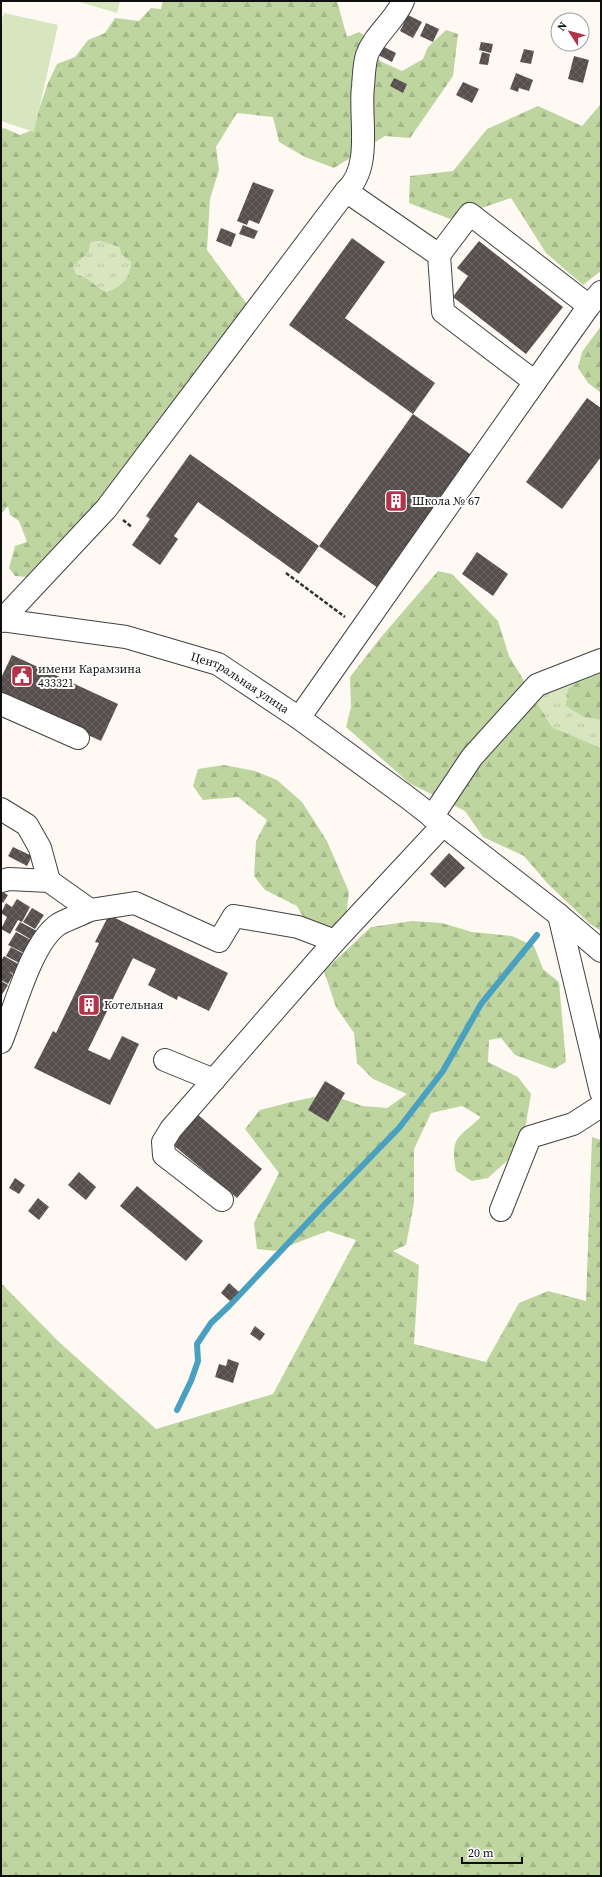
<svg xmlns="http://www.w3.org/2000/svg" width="602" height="1877" viewBox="0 0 602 1877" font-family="'Source Serif 4',serif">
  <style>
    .grass { fill: url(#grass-tufts) }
    .forest { fill: url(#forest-firs); fill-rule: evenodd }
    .garden { fill: #d8e6bf }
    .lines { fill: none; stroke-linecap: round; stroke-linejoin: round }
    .stream { stroke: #4aa0c1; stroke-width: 6 }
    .building { fill: url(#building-cross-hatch) }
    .minor-casing { stroke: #424242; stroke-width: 24 }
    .path { stroke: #313131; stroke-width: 2.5; stroke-dasharray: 4 2; stroke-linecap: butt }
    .minor { stroke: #fff; stroke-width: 22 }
    .labels { text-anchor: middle; stroke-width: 4; stroke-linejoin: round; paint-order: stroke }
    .poi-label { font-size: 12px; fill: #0f0f0f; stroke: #fff; text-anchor: start }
    .street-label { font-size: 12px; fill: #0f0f0f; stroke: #fff }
  </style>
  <defs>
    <pattern id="grass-tufts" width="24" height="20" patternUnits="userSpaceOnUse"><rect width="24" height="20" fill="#d8e6bf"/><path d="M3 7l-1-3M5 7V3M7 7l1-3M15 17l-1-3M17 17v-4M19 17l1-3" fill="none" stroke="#b8c4a3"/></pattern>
    <pattern id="forest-firs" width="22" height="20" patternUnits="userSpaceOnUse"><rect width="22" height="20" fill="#bed5a0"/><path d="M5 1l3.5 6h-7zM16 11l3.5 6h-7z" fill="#a2b689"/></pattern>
    <pattern id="building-cross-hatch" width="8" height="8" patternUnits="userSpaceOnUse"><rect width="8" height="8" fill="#574f4d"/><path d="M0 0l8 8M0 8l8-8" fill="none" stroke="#6a6462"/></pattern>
  </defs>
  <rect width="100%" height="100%" fill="#fefaf3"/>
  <!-- grass -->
  <g class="grass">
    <path d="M100,241L119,247L122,255L131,262C131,278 120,288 106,292C93,285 90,278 76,274L73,266L88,253L91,242Z"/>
    <path d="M601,666V748L552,727L535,698Z"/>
  </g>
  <!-- forest -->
  <g class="forest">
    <path d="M163,1H337L347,37L359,32L370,39L380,61L402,71L423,59L428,47L446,30L458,34L453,76L410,138L385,136L334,168L305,157L279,142L273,117L237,113L216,147L219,170L210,199L207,250L247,304C177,397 112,497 26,577L15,576L9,568L15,546L27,542L19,521L10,515L8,506L1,514V129L4,128L20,135L32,130L48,83L57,64L75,57L88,40L105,33L115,18L139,21L151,8L161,9ZM100,241L119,247L122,255L131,262C131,278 120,288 106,292C93,285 90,278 76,274L73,266L88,253L91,242Z"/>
    <path d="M601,104V271L583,285L546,253L511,198L450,219L409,203L410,176L453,171L487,129L538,106L582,126Z"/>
    <path d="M601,326V393L588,383L578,368L582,352Z"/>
    <path d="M438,571L452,574L498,621L509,656L552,727L601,748V931L590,924L547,883L524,856L483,837L465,811L409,783L346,727L351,707L350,677L382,636Z"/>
    <path d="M601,671V720L584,717L566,706L568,689L586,675Z"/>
    <path d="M224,765L255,771L277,780L302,802L327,841L349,892L346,918L334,935L307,924L297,906L265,890L254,876L256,841L267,820L238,797L203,800L193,786L198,769Z"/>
    <path d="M412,921L442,923L472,932L512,936L534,946L543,969L559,982L566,1062L554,1069L515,1055L501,1038L489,1040L488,1062L518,1077L531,1094L524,1135L509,1159L488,1178L472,1181L456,1171C449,1136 460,1137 481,1117L462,1106L431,1113L414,1149V1203L406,1245L393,1251L419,1265L414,1344L486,1362L519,1303L548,1291L586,1301L592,1137L601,1140V1876H1V1283L58,1341L156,1429L273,1394L356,1240L328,1231L275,1251L257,1249L254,1223L279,1173L245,1129L260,1110L291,1102L328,1094L363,1106L387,1108L407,1094L373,1079L357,1063L354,1033L336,1007L324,971L371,927Z"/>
  </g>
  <!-- garden -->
  <g class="garden">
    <path d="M76,1H120L117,13Z"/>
    <path d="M4,13L58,25L34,132L1,121V20Z"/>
  </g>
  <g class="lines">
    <!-- stream -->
    <path class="stream" d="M177,1410L191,1381L198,1361L197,1344L211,1323L230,1305L325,1204L399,1128L443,1071L481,1004L537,935"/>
  </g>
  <!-- building -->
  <g class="building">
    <path d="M408,15L422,22L413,38L400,31Z"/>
    <path d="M426,23L439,29L433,42L420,36Z"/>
    <path d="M481,42L493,44L491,53L479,50Z"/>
    <path d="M382,46L396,53L392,62L378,55Z"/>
    <path d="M524,49L534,51L531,64L520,62Z"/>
    <path d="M482,52L490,54L488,65L479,64Z"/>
    <path d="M574,56L589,60L583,83L568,79Z"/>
    <path d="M516,73L533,80L529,91L519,88L518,92L510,89Z"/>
    <path d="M394,78L407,84L403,93L390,86Z"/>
    <path d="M463,82L479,89L472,103L456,95Z"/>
    <path d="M253,182L274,190L259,224L249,220L247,225L237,221Z"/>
    <path d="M243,225L258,231L254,239L239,234Z"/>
    <path d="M221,228L236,234L231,247L216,241Z"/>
    <path d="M352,238L385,262L345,318L435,383L413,414L289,325Z"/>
    <path d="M479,241L563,307L526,354L453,297L468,276L457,268Z"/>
    <path d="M587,398L601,408V457L562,509L526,482Z"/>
    <path d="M413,414L473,456L378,588L319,546Z"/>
    <path d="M190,454L319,546L299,574L198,502L174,536L178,539L160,565L132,545L150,519L146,516Z"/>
    <path d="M477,552L508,574L493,596L462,574Z"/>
    <path d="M12,655L118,704L101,741L1,695V678Z"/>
    <path d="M13,847L32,856L27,866L8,856Z"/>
    <path d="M449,853L465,868L445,888L430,874Z"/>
    <path d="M1,891L8,895L3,903L1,901Z"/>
    <path d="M17,899L30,907L22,922L18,920L10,934L1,929L7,917L1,913L6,903L12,907Z"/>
    <path d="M32,908L44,915L35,929L23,922Z"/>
    <path d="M109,915L228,973L209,1011L178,996L177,1000L148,985L156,969L133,958L88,1050L110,1060L122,1036L139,1044L110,1105L34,1068L53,1031L56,1033L99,943L95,942Z"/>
    <path d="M20,922L37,931L32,940L15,930Z"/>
    <path d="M16,932L31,940L24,953L8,945Z"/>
    <path d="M11,947L24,954L19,963L6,956Z"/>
    <path d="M4,956L20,965L15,975L8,971L13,975L8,984L1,980V961Z"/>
    <path d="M1,981L8,985L1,996Z"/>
    <path d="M325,1081L345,1093L328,1122L308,1110Z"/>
    <path d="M197,1114L262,1169L237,1198L172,1144Z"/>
    <path d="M79,1172L96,1187L86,1200L68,1185Z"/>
    <path d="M15,1178L25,1185L19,1194L9,1188Z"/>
    <path d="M137,1186L203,1241L186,1261L120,1206Z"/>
    <path d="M38,1198L49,1207L39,1220L28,1211Z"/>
    <path d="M229,1283L239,1292L230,1301L221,1293Z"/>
    <path d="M255,1326L265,1334L260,1341L250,1334Z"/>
    <path d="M228,1359L239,1363L233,1383L215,1377L219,1364L226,1366Z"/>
  </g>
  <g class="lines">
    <!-- minor casing -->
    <g class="minor-casing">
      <g id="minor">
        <path d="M346,191C373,167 359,118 363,86C364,76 364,64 367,55C374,35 395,21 403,1"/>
        <path d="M439,255L470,214L589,306"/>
        <path d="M535,382L589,306L601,292"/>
        <path id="s1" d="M1,620L126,637L218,664L299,718L407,797L559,915L601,951"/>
        <path d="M1,621L106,509L346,191L439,255L443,312L535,382L299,718"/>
        <path d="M1,704L78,738"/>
        <path d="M1,809L27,825L40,848L49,881"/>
        <path d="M432,817L472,757L537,685L601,660"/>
        <path d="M1,881L9,879L49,881L90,910L135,903L219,941L234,916L298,927L335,941"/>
        <path d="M559,915L601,1092"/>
        <path d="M1,1042C14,1011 31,942 59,924C68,919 80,915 90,910"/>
        <path d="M165,1060L214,1080"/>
        <path d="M222,1200L164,1155L163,1142L171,1129L335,941L443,825"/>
        <path d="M501,1210L530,1137L573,1124L601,1106"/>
      </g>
    </g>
    <!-- path -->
    <g class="path">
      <path d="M123,520L132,527"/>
      <path d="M286,573L345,617"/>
    </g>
    <!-- minor -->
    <use href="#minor" class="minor"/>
  </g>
  <!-- icons -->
  <defs>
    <g id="building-square" transform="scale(1.15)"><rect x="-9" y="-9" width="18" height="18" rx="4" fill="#b3344a" stroke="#fff"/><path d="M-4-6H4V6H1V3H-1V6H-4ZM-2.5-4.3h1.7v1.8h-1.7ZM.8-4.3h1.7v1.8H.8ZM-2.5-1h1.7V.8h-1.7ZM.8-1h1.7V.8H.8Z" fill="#fff"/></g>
    <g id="civic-square" transform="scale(1.15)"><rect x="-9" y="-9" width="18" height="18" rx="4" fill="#b3344a" stroke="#fff"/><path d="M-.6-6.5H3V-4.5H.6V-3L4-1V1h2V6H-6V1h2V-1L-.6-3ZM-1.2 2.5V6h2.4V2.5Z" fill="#fff"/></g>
  </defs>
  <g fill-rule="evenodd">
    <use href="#building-square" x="396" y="501"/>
    <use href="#civic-square" x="22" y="676"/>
    <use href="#building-square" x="89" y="1005"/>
  </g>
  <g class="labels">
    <!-- poi labels -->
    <g class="poi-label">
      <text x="412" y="505">Школа № 67</text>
      <text x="38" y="673">имени Карамзина<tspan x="38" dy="14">433321</tspan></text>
      <text x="104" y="1009">Котельная</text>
    </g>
    <!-- street labels -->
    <g class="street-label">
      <text dy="4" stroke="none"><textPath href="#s1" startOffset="250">Центральная улица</textPath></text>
    </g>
  </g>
  <!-- border -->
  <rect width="602" height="1877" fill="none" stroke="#0f0f0f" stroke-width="4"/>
  <!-- north arrow -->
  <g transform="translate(570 32) rotate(306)"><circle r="19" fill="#ffffff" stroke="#9f9f9f"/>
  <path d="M0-3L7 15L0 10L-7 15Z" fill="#b3344a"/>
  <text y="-6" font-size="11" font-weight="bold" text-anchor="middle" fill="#0f0f0f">N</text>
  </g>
  <!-- scale -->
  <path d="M462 1857v6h60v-6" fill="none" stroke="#0f0f0f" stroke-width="2"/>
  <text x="468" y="1857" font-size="12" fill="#0f0f0f" stroke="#ffffff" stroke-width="3" paint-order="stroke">20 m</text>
</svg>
